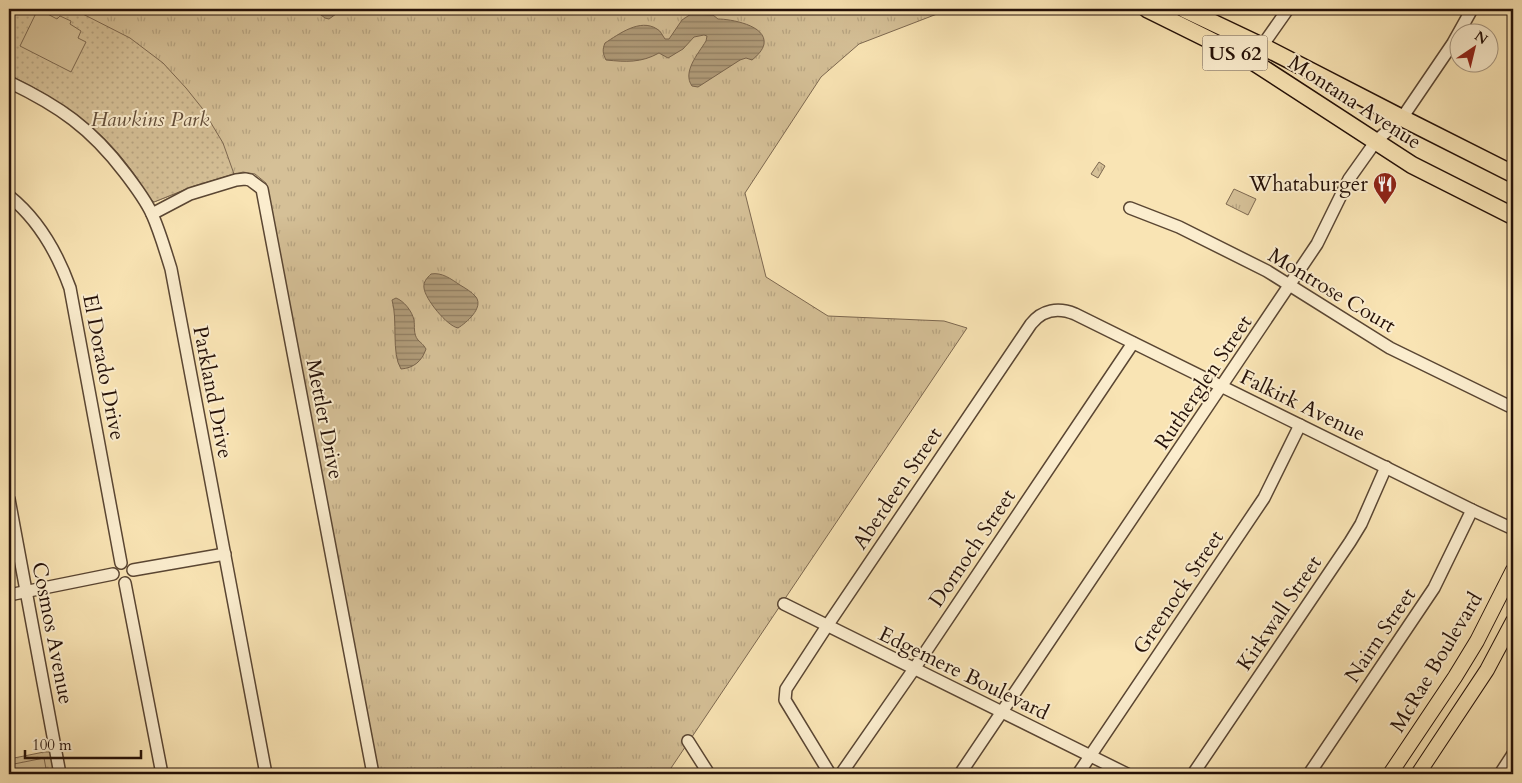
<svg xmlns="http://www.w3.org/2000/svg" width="1522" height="783" viewBox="0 0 1522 783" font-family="Cardo,serif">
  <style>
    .grass { fill: url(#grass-tufts); stroke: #7d6850 }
    .park { fill: url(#park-dots); stroke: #7d6850 }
    .pitch { fill: #d5c097; stroke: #7d6850 }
    .water { fill: url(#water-rules); stroke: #79644c }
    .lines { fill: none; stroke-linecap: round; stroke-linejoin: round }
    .minor-casing { stroke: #5a4633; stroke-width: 14 }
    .major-casing { stroke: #251108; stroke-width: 16 }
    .highway-casing { stroke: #251108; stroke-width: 19 }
    .minor { stroke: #fbedce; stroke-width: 11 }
    .major { stroke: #f9e4b4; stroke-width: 14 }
    .highway { stroke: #f9e4b4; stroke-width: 16 }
    .labels { text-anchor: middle; stroke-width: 4; stroke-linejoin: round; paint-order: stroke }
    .shield { fill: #fbedce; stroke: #655343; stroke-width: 1 }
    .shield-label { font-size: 20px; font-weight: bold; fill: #251108 }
    .street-label { font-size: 21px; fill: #251108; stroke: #fbedce }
    .park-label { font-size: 21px; font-style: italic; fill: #634e3a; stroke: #fbedce }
    .poi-label { font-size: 21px; fill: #251108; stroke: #fbedce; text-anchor: end }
  </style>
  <defs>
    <pattern id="grass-tufts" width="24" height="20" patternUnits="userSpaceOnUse" patternTransform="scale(1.25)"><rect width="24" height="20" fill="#d5c097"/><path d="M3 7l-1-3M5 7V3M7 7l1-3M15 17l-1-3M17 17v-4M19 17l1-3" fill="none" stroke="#b7a481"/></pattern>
    <pattern id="park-dots" width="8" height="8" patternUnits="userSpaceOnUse" patternTransform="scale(1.25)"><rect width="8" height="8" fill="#d5c097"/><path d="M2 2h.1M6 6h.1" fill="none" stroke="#b7a481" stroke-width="1.8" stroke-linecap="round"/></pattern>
    <pattern id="water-rules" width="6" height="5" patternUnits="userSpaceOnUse" patternTransform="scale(1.25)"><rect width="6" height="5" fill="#b19c7a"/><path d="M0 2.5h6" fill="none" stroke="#907e62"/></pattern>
  </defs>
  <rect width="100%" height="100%" fill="#f9e4b4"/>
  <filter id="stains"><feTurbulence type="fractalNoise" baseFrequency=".004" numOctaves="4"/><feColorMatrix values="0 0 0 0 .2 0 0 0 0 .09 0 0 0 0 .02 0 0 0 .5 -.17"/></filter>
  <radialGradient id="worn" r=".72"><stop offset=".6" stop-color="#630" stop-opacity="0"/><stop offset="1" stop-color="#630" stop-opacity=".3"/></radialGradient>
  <!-- grass -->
  <g class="grass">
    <path d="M9,9H950L859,44L821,77L745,193L766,277L828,316L944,321L967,328L667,774H379L266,183L255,174L243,172L194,186L154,202L150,199C143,188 137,177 129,167C98,125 55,97 9,75Z"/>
    <path d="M1099,162L1105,166L1098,178L1091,174Z"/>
    <path d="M1234,189L1256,199L1248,215L1226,204Z"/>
  </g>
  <!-- park -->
  <g class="park">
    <path d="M15,9H73L130,38L163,63L186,88L202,108L223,143L234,174L194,186L154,202L150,199C143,188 137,177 129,167C98,125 55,97 9,75V22Z"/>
    <path d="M44,752H50L54,774H9V759Z"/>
  </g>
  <!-- pitch -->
  <g class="pitch">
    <path d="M38,9L57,19L60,16L71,21L70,24L81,31L78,38L86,42L71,72L20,46Z"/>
    <path d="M44,758L47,774H9V765Z"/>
  </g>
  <!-- water -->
  <g class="water">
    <path d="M313,9H339L336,14L329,19L325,18Z"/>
    <path d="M691,14L713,15L718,19C730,19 767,25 764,44C763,50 757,56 752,60L746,58L740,60L698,87L692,86C682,72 698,54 706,41L707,36L704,35L694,37L683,49L668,58L659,53C641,63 626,62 606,60C603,54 602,50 605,43C619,34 640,18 657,29C661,31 662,35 665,39H669L682,20Z"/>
    <path d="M431,274C442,272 451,279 460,285C465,288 472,292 476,297C484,308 466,323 458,328C447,326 425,299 424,288C423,282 427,278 431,274Z"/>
    <path d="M396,298C404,301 412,311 414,320C415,326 413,334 418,340C421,343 423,344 426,349C422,361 414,368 401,369C391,353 398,320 392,300Z"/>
  </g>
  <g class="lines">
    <!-- minor casing -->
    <g class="minor-casing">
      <g id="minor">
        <path d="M1262,46L1288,9"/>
        <path d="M9,82C59,106 91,128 125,173C135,186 145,199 152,214C160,232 165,250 171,269L266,774"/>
        <path d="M9,196C39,220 57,252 70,288L121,563"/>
        <path d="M1130,208L1179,227L1267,271L1390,348L1513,408"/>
        <path d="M152,214L190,194L236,180L245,179L250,180L262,189L373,774"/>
        <path d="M9,499L60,774"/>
        <path d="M133,570L225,554"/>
        <path d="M125,583L162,774"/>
        <path d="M9,595L113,574"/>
        <path d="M784,604L1127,774"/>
        <path d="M688,741L709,774"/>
        <path d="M830,774L785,700L786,689L827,626L1031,324C1042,310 1058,307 1075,314L1472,510L1513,529"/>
        <path d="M841,774L914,669L1133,343"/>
        <path d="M960,774L1317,244L1349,179L1376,141L1402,118L1453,43L1472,9"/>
        <path d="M1078,774L1264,498L1300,425"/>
        <path d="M1193,774L1350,542L1361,524L1386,467"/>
        <path d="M1309,774L1434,588L1472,510"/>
        <path d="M1500,774L1513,754"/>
      </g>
    </g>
    <!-- major casing -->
    <g class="major-casing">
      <g id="major">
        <path d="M1390,774L1455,677L1477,641L1513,570"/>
        <path d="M1418,774L1487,670L1513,621"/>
      </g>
    </g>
    <!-- highway casing -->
    <g class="highway-casing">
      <g id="highway">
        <path d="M1147,9L1252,61L1412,165L1513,216"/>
        <path d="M1184,9L1262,46L1402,118L1513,174"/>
      </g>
    </g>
    <!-- minor -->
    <use href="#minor" class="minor"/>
    <!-- major -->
    <use href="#major" class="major"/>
    <!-- highway -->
    <use href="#highway" class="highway"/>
  </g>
  <!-- icons -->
  <defs>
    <g id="restaurant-pin" transform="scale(1.25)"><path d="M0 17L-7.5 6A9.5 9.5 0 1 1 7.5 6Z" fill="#8f2418" stroke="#fbedce"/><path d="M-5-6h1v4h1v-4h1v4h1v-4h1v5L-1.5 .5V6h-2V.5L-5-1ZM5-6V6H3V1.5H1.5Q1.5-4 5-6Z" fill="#fff"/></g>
  </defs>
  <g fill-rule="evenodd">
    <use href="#restaurant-pin" x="1385" y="184"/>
  </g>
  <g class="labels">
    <!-- shield labels -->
    <rect class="shield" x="1202.5" y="35.5" width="65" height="35" rx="4"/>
    <g class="shield-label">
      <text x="1235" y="60">US 62</text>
    </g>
    <!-- street labels -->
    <g class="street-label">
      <text transform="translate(1355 102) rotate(33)" y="7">Montana Avenue</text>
      <text transform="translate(1332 290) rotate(31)" y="7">Montrose Court</text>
      <text transform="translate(104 367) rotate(79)" y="7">El Dorado Drive</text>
      <text transform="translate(1203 382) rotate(-56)" y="7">Rutherglen Street</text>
      <text transform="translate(213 392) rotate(79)" y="7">Parkland Drive</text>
      <text transform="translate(1303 405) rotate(26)" y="7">Falkirk Avenue</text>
      <text transform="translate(325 419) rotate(79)" y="7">Mettler Drive</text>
      <text transform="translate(897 488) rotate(-56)" y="7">Aberdeen Street</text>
      <text transform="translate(972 548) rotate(-56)" y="7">Dornoch Street</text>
      <text transform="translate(1178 592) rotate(-56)" y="7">Greenock Street</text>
      <text transform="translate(1279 613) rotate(-56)" y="7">Kirkwall Street</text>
      <text transform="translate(53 633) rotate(79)" y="7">Cosmos Avenue</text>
      <text transform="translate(1380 635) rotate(-56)" y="7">Nairn Street</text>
      <text transform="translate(1436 662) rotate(-59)" y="7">McRae Boulevard</text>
      <text transform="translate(964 673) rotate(26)" y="7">Edgemere Boulevard</text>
    </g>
    <!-- park labels -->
    <g class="park-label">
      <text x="150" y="126">Hawkins Park</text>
    </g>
    <!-- poi labels -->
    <g class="poi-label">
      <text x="1368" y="191">Whataburger</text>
    </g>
  </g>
  <!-- margin -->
  <rect width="1522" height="783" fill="none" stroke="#f9e4b4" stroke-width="30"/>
  <rect x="10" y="10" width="1502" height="763" fill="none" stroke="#251108" stroke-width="2.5"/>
  <rect x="15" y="15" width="1492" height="753" fill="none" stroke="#251108"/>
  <!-- north arrow -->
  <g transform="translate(1474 48) rotate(35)"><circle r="24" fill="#fbedce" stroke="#a5957f"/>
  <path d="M0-4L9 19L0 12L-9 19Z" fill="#8f2418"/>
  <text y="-8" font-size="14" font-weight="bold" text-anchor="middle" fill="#251108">N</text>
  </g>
  <!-- scale -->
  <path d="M25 750v8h116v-8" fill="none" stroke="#251108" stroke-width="2.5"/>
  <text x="32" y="750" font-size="15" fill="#251108" stroke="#fbedce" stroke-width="4" paint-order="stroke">100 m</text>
  <rect width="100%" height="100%" filter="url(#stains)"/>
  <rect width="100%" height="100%" fill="url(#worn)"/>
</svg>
